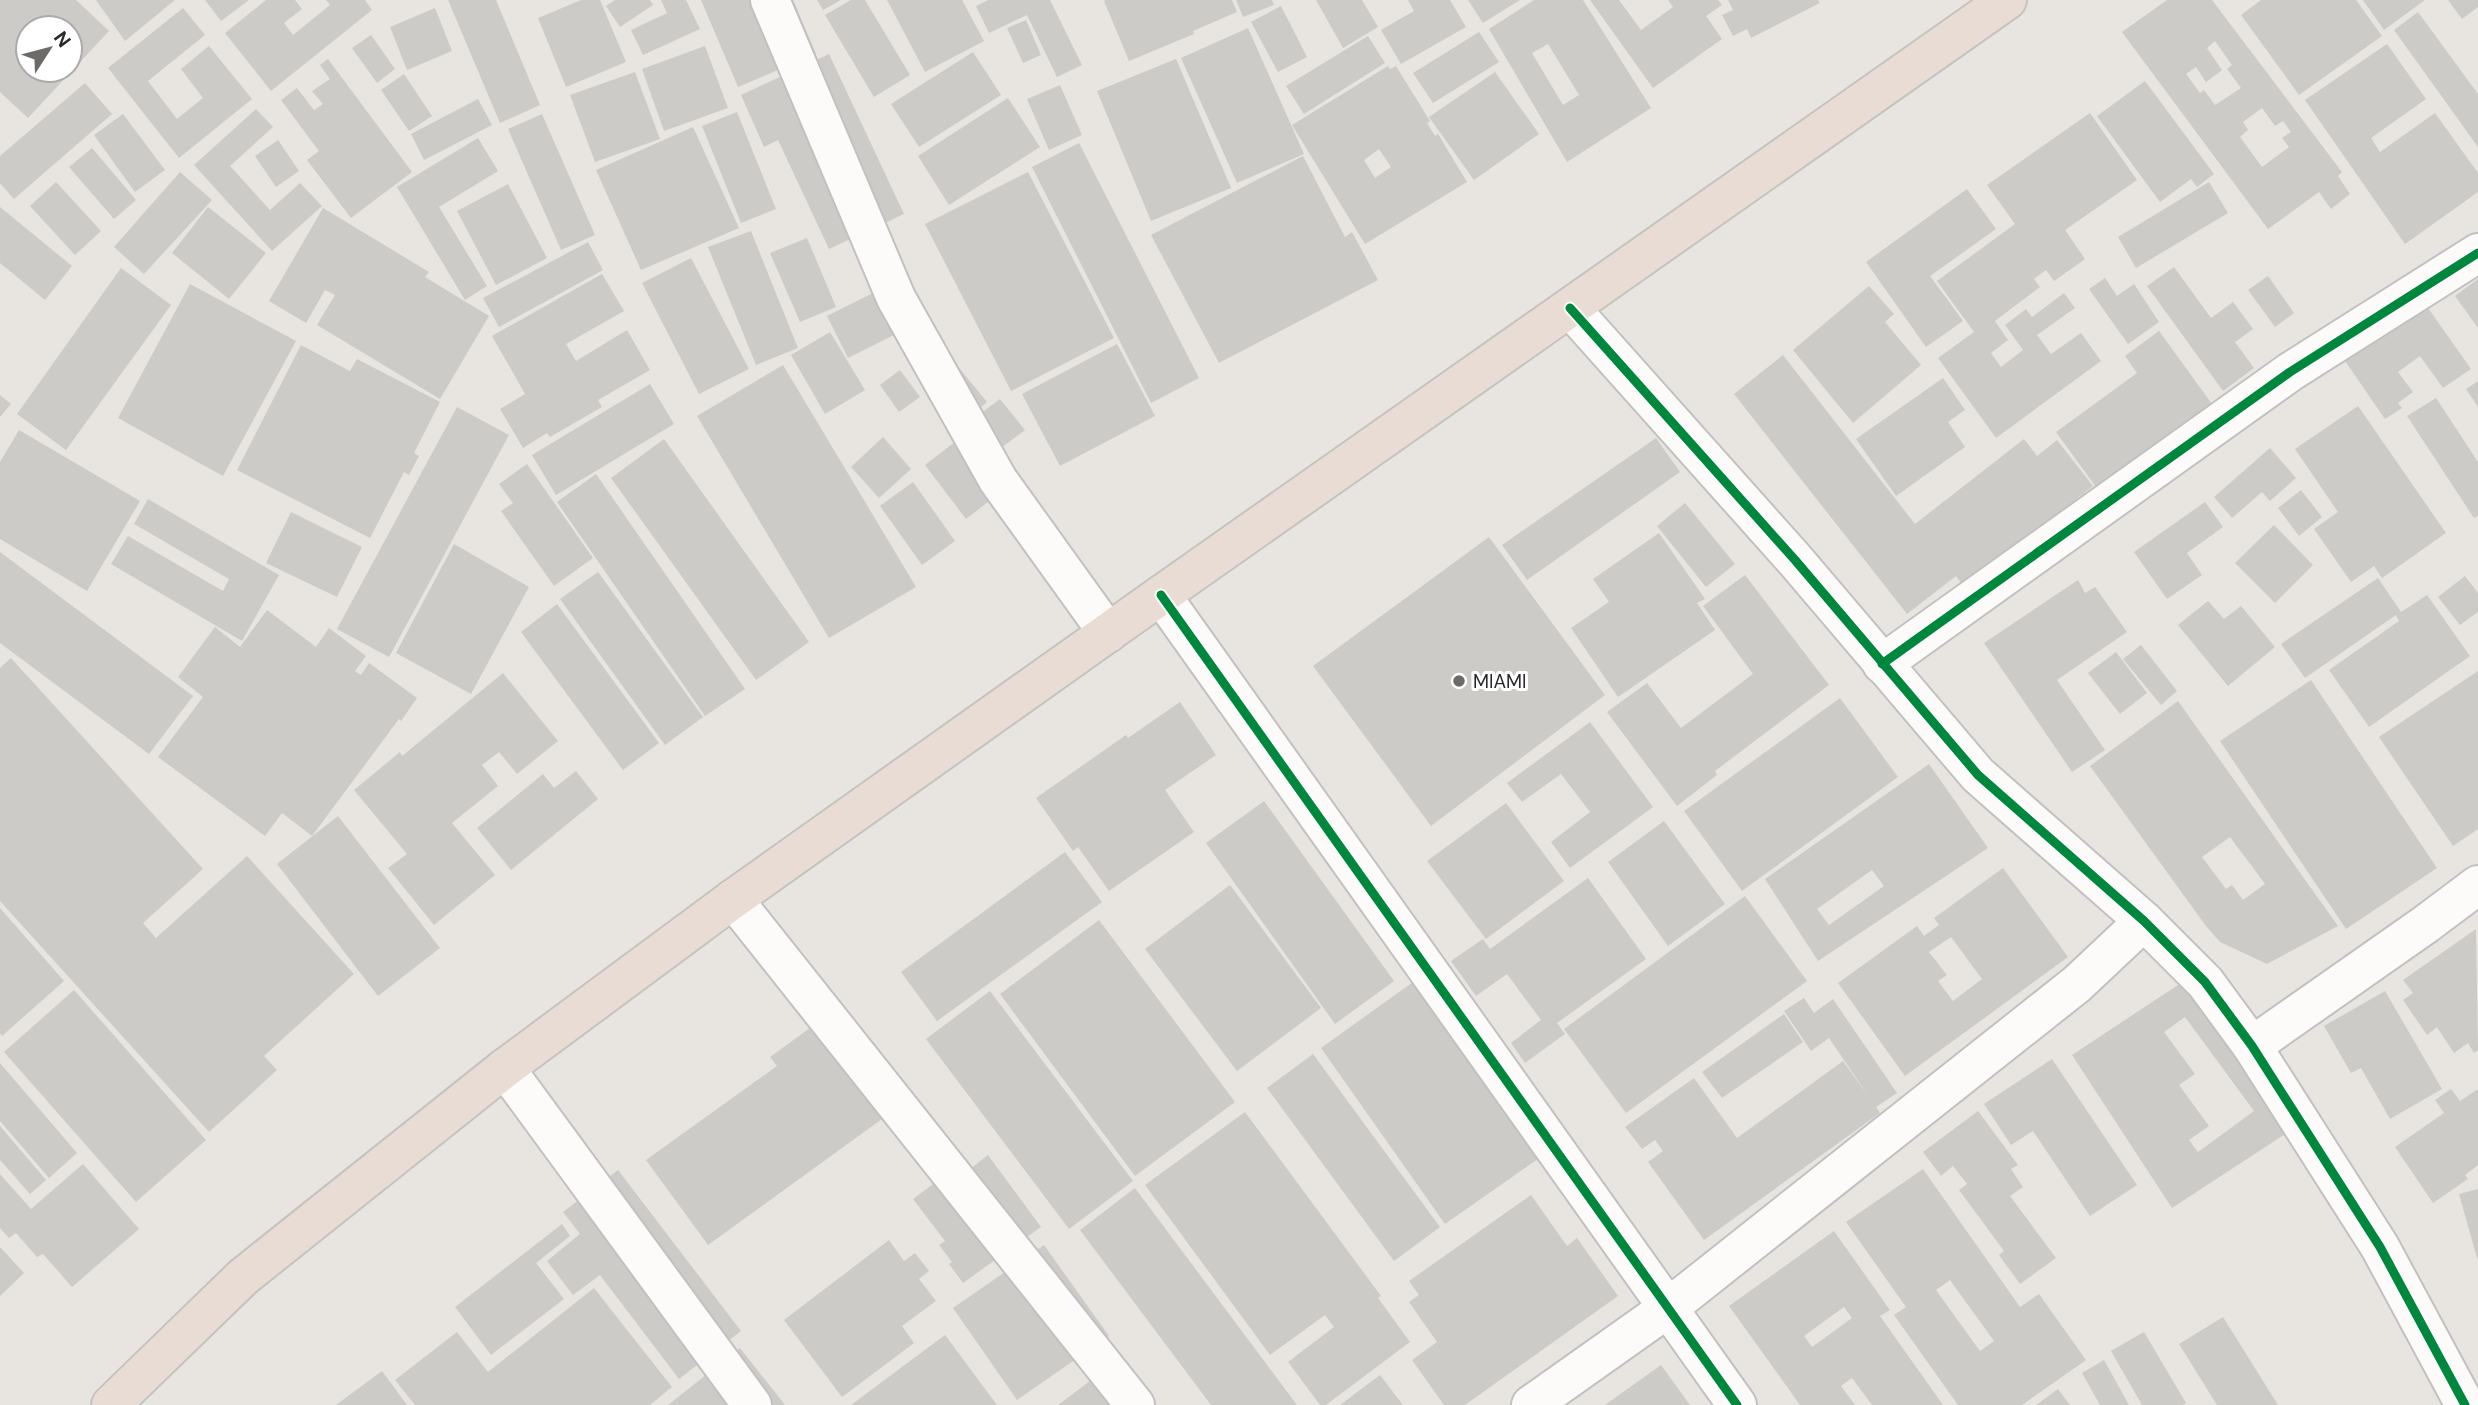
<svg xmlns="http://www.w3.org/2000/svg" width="2478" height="1405" viewBox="0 0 2478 1405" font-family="'DM Sans',sans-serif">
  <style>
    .building { fill: #cdcbc7; fill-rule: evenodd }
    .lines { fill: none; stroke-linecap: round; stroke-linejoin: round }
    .street-casing { stroke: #c2c1c1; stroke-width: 42 }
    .highway-casing { stroke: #c4c3c1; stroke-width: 42 }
    .street { stroke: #fcfbfa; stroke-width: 38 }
    .highway { stroke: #e8dcd4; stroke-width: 38 }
    .cycleway-casing { stroke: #fff; stroke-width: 13 }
    .cycleway { stroke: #00873e; stroke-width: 9 }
    .poi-dot { fill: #6c6b6a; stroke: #fff; stroke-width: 2.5 }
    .labels { text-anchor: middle; stroke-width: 6; stroke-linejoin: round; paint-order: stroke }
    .poi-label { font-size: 19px; fill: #2a2a2a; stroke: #fff; text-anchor: start }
  </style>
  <rect width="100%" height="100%" fill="#e8e5e0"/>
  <!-- building -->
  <g class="building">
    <path d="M0,0H76L109,31L28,118L0,92ZM28,28H70V70H28Z"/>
    <path d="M96,0H175L125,41Z"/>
    <path d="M205,0H249L221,21Z"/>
    <path d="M266,0H295L302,9L284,23L293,35L330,5L326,0H365L372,10L271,91L225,33Z"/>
    <path d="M448,0H496L540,105L500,123Z"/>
    <path d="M581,0H600L626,62L566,87L538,18Z"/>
    <path d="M615,0H650L653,5L620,27L606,6Z"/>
    <path d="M661,0H686L700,29L643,55L631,30L667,13Z"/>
    <path d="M701,0H793L816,54L738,87Z"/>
    <path d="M817,0H841L823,10Z"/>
    <path d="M851,0H865L910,75L874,97L825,15Z"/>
    <path d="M887,0H962L984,41L925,72Z"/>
    <path d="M988,0H1050L1082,65L1057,77L1027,15L989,33L976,6Z"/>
    <path d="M1106,0H1232L1237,12L1193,31L1194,34L1129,61L1104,1Z"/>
    <path d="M1236,0H1272L1274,5L1243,17Z"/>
    <path d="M1316,0H1362L1378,27L1343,48Z"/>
    <path d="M1408,0H1450L1466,27L1401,64L1381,30L1414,11Z"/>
    <path d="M1468,0H1520L1483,23Z"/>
    <path d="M1534,0H1583L1651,108L1567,162L1489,29ZM1548,44L1579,95L1563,105L1532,53Z"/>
    <path d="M1590,0H1619L1641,30L1673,7L1668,0H1718L1722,5L1706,16L1722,39L1653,88Z"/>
    <path d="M1728,0H1818L1820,3L1751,38L1747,29L1733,36L1722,15L1733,10Z"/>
    <path d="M2167,0H2212L2342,172L2338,176L2350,194L2331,209L2319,192L2268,229L2122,32ZM2215,41L2232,65L2227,69L2241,88L2215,105L2204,90L2200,93L2186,74L2196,67L2206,82L2222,70L2207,48ZM2262,108L2275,126L2283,121L2291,132L2282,138L2289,147L2262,167L2240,137L2248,130L2243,122Z"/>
    <path d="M2261,0H2356L2382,36L2299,95L2241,15Z"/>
    <path d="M2363,0H2425L2384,30Z"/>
    <path d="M2448,0H2478V7L2462,19Z"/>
    <path d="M1281,6L1307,57L1278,72L1251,22Z"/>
    <path d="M183,8L205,35L148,81L177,119L203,98L181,69L209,46L252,99L179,158L108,68Z"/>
    <path d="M435,8L452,51L407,70L390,27Z"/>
    <path d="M2418,12L2478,94V147L2394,30Z"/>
    <path d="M1026,20L1041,55L1023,63L1007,28Z"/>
    <path d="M1248,28L1304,154L1237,183L1181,58Z"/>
    <path d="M1479,32L1499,62L1433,103L1413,73Z"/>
    <path d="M371,35L395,69L377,83L352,48Z"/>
    <path d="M1368,36L1385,63L1304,114L1286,86Z"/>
    <path d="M2387,44L2426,99L2371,138L2380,152L2435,113L2478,173V192L2405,244L2305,100Z"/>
    <path d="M705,46L728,108L664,131L642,69Z"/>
    <path d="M973,52L1001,95L919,147L891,104Z"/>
    <path d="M829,54L904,214L829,249L778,140L764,147L741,95Z"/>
    <path d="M328,59L412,172L351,218L307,160L319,151L281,100L297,88L314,110L323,104L312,91L330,79L320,65Z"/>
    <path d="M1176,59L1231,188L1151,221L1097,91Z"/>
    <path d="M1388,66L1390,69L1396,66L1430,121L1427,123L1435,136L1438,134L1467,182L1365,244L1292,125ZM1379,149L1391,167L1375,178L1364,160Z"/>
    <path d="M635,72L660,139L595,162L570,95Z"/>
    <path d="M1495,72L1539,134L1474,180L1429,117Z"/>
    <path d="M404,74L432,116L409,131L381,90Z"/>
    <path d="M2145,81L2214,174L2197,187L2191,179L2160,202L2097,116Z"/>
    <path d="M85,83L112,114L14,199L0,183V156Z"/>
    <path d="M1060,85L1082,135L1049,150L1027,99Z"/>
    <path d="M1008,98L1040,147L949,205L918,156Z"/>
    <path d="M478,99L492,125L424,160L411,134Z"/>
    <path d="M256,109L273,127L230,166L270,210L300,183L322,206L272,251L194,165Z"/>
    <path d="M737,112L776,209L741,223L702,126Z"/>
    <path d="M2090,113L2137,180L2065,230L2085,259L2054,281L2046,270L2034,279L2040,287L1995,321L2008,340L1991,353L2001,367L2023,350L2005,325L2026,309L2032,317L2064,293L2075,308L2037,335L2051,354L2081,333L2101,361L1996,438L1938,358L1974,332L1937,281L2015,224L1987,185Z"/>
    <path d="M123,114L165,170L135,192L94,135Z"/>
    <path d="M542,114L595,235L561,250L508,129Z"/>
    <path d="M693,127L739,228L641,270L596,170Z"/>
    <path d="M478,138L498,171L439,207L487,286L465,300L397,187Z"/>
    <path d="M278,140L299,171L276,187L255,156Z"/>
    <path d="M1079,143L1199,378L1151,403L1032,167Z"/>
    <path d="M92,148L136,200L114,219L69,167Z"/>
    <path d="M1303,156L1345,237L1352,232L1378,280L1219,363L1151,235Z"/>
    <path d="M180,172L212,200L144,274L114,247Z"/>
    <path d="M1028,172L1114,338L1011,391L925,224Z"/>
    <path d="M56,182L101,231L75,255L30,206Z"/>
    <path d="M2209,182L2228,213L2136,268L2118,237Z"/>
    <path d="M508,184L547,258L496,285L457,211Z"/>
    <path d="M1967,189L1996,229L1930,276L1963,321L1926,347L1866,262Z"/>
    <path d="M0,207L72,266L45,300L0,263Z"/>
    <path d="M208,207L266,253L229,299L172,253Z"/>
    <path d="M323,208L429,272L425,277L489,316L440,399L317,325L335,295L325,290L306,323L269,301Z"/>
    <path d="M751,231L798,348L756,365L708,247Z"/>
    <path d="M807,238L836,307L800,322L770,253Z"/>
    <path d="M588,242L603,270L499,327L483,298Z"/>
    <path d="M691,258L749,369L699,394L642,283Z"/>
    <path d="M2174,267L2211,318L2233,302L2253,329L2235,342L2254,368L2223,391L2147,286Z"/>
    <path d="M121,268L171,305L66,450L17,414Z"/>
    <path d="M602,274L624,311L566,344L576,361L627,330L650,370L598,400L602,407L550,437L547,433L523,448L500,409L525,394L492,336Z"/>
    <path d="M2268,276L2294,313L2275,327L2248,290Z"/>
    <path d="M2105,278L2117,296L2134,284L2159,322L2128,344L2089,289Z"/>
    <path d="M2478,279V328L2455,296Z"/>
    <path d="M190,284L296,341L223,476L118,418Z"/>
    <path d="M1869,286L1894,314L1885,322L1921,365L1853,423L1793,350Z"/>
    <path d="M879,290L900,332L848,358L827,316Z"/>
    <path d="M2426,305L2471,369L2443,388L2420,356L2398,372L2413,392L2398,403L2402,408L2385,419L2345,361Z"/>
    <path d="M2159,331L2212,404L2096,487L2056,432L2137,373L2125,356Z"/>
    <path d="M830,332L865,390L825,414L791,355Z"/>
    <path d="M1117,344L1155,416L1060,466L1022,394Z"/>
    <path d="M301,345L350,371L357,359L440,402L414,453L419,456L409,475L404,472L370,538L237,470Z"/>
    <path d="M1783,355L1915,524L2024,439L2037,456L2057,440L2093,486L1964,587L1956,576L1907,614L1734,394Z"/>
    <path d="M783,365L916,587L829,638L697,416Z"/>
    <path d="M959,368L987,402L959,426L931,392Z"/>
    <path d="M900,370L920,397L899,412L880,385Z"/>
    <path d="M1943,378L1965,410L1948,422L1965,447L1896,496L1856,439Z"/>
    <path d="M2478,381V407L2466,389Z"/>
    <path d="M650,384L674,424L556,495L532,455Z"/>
    <path d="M0,395L11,404L0,417Z"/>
    <path d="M2436,398L2478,462V516L2474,518L2407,416Z"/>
    <path d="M1000,399L1025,430L989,457L1010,485L966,519L925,465L969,431L965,425Z"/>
    <path d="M2358,406L2446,533L2382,578L2374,566L2351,582L2314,529L2338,512L2295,449Z"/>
    <path d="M457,407L509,435L389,657L337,629Z"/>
    <path d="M19,430L140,501L87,591L0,539V462Z"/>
    <path d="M883,437L911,469L879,498L851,467Z"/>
    <path d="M1656,438L1680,472L1527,580L1502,545Z"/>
    <path d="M664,439L809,642L756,680L611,478Z"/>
    <path d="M2270,448L2296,478L2270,501L2262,492L2232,518L2214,497Z"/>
    <path d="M527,464L593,558L554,586L501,511L513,503L499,484Z"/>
    <path d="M596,474L745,689L705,716L557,502Z"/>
    <path d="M913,482L955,541L922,565L880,506Z"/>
    <path d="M2301,490L2322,517L2299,536L2278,508Z"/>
    <path d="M148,499L279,575L242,641L111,564L128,536L223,591L229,579L134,524Z"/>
    <path d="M2205,502L2223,527L2187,553L2202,575L2167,599L2134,552Z"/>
    <path d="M1685,503L1735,564L1706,587L1657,526Z"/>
    <path d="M291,512L362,547L337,597L266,563Z"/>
    <path d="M2274,525L2313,565L2275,603L2235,563Z"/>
    <path d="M1659,533L1705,599L1697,603L1715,630L1618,697L1571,628L1609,602L1593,579Z"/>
    <path d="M1489,537L1605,695L1431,826L1313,666Z"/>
    <path d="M454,544L529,587L471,694L396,653Z"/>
    <path d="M0,552L193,696L149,754L0,643Z"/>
    <path d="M598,572L703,717L665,745L560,599Z"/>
    <path d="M1745,575L1829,685L1715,771L1717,775L1677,806L1607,712L1647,683L1681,728L1753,674L1703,606Z"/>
    <path d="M2465,576L2478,593V612L2460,625L2438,597Z"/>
    <path d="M2378,578L2401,612L2427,595L2470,656L2369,727L2329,670L2399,621L2396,615L2305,678L2281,644Z"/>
    <path d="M2078,580L2085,593L2095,587L2127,632L2057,680L2105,750L2072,772L1984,643Z"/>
    <path d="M2208,601L2224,619L2241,606L2275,647L2228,686L2178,625Z"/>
    <path d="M557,604L659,743L623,770L521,632Z"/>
    <path d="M267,610L316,647L329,628L366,656L355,671L361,675L369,663L417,698L401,721L399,719L312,836L282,813L265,836L158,757L203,697L178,677L215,627L240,647Z"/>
    <path d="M2141,645L2177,691L2161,705L2123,659Z"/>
    <path d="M2116,652L2147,693L2120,714L2088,673Z"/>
    <path d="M11,658L203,869L143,923L156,938L247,856L354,974L264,1056L277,1070L209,1132L0,901V668Z"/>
    <path d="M2478,671V829L2453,846L2379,737Z"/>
    <path d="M503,673L558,741L517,774L499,752L482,765L498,786L452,823L495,875L434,925L388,868L407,854L354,790L400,752L402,756Z"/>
    <path d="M2311,680L2437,868L2346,929L2220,741Z"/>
    <path d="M1840,698L1898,777L1742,891L1684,811Z"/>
    <path d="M2178,701L2338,926L2267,964L2220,942L2206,926L2090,766ZM2230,837L2265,884L2243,900L2232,885L2226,889L2202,857Z"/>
    <path d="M1180,702L1216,755L1165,790L1194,832L1109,891L1078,847L1073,851L1036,798L1126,735L1128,738Z"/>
    <path d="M1590,722L1653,807L1570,868L1551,842L1590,812L1561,774L1522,802L1507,783Z"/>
    <path d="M1929,764L1988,848L1818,961L1765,879ZM1872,870L1884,886L1829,925L1817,909Z"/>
    <path d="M576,771L598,799L511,870L477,828L543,774L554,788Z"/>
    <path d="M1264,801L1394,981L1335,1024L1206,843Z"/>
    <path d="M1506,803L1564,881L1486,939L1427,861Z"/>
    <path d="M338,816L440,948L378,996L277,864Z"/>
    <path d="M1664,821L1725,904L1668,946L1608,862Z"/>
    <path d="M1065,852L1102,902L937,1021L901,972Z"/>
    <path d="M2003,868L2068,957L1905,1076L1838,983L1917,926L1924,936L1939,925L1934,918ZM1951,937L1982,979L1953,1001L1938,981L1947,975L1929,952Z"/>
    <path d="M1588,878L1646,959L1557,1023L1565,1034L1525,1063L1511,1043L1541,1020L1507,974L1476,996L1451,961L1483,939L1490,949Z"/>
    <path d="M1230,885L1321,1008L1237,1071L1145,949Z"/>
    <path d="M1745,896L1807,981L1626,1113L1564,1029Z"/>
    <path d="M0,908L64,981L2,1036L0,1033Z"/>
    <path d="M1099,920L1235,1102L1135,1176L1000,994Z"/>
    <path d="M2476,929L2478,1050L2474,1053L2468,1043L2454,1053L2437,1027L2427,1035L2403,1000L2413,993L2403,980Z"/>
    <path d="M2193,975L2293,1129L2172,1208L2072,1055ZM2185,1017L2254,1111L2198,1152L2189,1140L2209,1126L2179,1085L2195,1074L2164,1032Z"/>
    <path d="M1420,977L1545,1154L1445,1224L1321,1048Z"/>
    <path d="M74,990L206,1140L136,1202L4,1052Z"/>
    <path d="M990,991L1133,1181L1069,1229L926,1039Z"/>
    <path d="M2385,991L2442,1089L2390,1119L2361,1068L2351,1073L2324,1026Z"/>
    <path d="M1804,998L1814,1013L1833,999L1897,1093L1876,1107L1880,1113L1704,1240L1648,1162L1663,1151L1655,1140L1642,1149L1625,1127L1694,1078L1737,1138L1843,1061L1869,1097L1829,1038L1811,1051L1784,1011Z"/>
    <path d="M1784,1014L1803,1042L1722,1098L1702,1072Z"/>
    <path d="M825,1017L893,1111L708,1245L646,1160L777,1066L770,1057Z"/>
    <path d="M1313,1054L1440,1227L1394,1261L1267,1088Z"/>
    <path d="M2052,1059L2137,1185L2090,1216L2033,1131L2011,1145L1984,1104Z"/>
    <path d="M0,1063L77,1153L49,1178L0,1121Z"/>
    <path d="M2451,1089L2460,1101L2478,1089V1165L2465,1175L2468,1179L2433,1203L2395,1147L2444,1113L2435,1100Z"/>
    <path d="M1978,1111L2018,1165L2011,1169L2023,1187L2010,1196L2056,1258L2020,1284L1999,1255L2004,1251L1959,1190L1967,1184L1953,1166L1941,1176L1923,1152Z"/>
    <path d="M1245,1112L1381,1296L1378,1298L1410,1342L1326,1405H1320L1288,1362L1334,1327L1325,1315L1270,1355L1145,1185Z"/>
    <path d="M0,1126L46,1180L30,1194L0,1160Z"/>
    <path d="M988,1155L1041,1227L963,1283L949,1264L952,1262L939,1245L945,1241L913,1199L959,1165L965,1173Z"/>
    <path d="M83,1164L139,1229L72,1287L43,1254L37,1257L16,1233L9,1238L0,1228V1174L31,1209Z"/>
    <path d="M1923,1169L2020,1307L2039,1294L2086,1360L2022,1405H1958L1894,1315L1906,1307L1846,1222ZM1950,1280L1994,1341L1980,1351L1936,1290Z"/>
    <path d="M618,1170L741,1331L679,1379L600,1275L573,1295L547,1261L580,1234L563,1212Z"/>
    <path d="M1135,1188L1297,1405H1211L1080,1230Z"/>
    <path d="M2478,1189V1258H2477L2459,1194Z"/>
    <path d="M1531,1195L1567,1246L1577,1238L1618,1296L1465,1405H1444L1412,1360L1437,1342L1409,1302L1419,1295L1409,1281Z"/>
    <path d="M562,1224L570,1236L536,1263L564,1299L491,1355L455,1307Z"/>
    <path d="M1834,1231L1890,1310L1880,1316L1943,1405H1872L1852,1378L1841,1386L1855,1405H1800L1729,1306ZM1844,1307L1852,1318L1812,1347L1804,1336Z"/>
    <path d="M889,1240L904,1261L915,1253L929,1271L919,1279L936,1301L902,1326L914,1343L842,1397L784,1320Z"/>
    <path d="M1044,1245L1109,1336L1017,1400L953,1308Z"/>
    <path d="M0,1247L24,1273L0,1296Z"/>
    <path d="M594,1288L672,1387L650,1405H415L395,1380L457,1332L488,1372Z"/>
    <path d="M2223,1317L2278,1405H2217L2179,1344Z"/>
    <path d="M2144,1332L2186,1403L2183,1405H2142L2111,1351Z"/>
    <path d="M945,1335L997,1405H851Z"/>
    <path d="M740,1348L785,1405H668Z"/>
    <path d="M2104,1360L2129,1405H2100L2082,1373Z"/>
    <path d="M1661,1365L1690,1405H1605Z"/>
    <path d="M382,1371L407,1405H336Z"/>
    <path d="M1098,1375L1120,1405H1058Z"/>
    <path d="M1380,1375L1403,1405H1340Z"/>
    <path d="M2058,1389L2070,1405H2036Z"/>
  </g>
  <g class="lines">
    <!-- street casing -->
    <g class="street-casing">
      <g id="street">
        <path d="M770,0L896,298L998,480L1108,633"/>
        <path d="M1570,308L1795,560L1978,775L2144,921L2205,982L2252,1046L2380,1247L2465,1405"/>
        <path d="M1161,595L1737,1405"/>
        <path d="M1882,664L2290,372L2478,253"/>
        <path d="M733,899L1135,1405"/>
        <path d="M2252,1046L2426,924L2478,885"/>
        <path d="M505,1068L752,1405"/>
        <path d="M1531,1405L1668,1308L2077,984L2144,921"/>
      </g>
    </g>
    <!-- highway casing -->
    <g class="highway-casing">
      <path id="highway" d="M111,1405L243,1277L505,1068L733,899L1161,595L2007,0"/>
    </g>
    <!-- street -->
    <use href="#street" class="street"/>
    <!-- highway -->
    <use href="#highway" class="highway"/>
    <!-- cycleway casing -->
    <g class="cycleway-casing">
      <g id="cycleway">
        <path d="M1570,308L1795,560L1978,775L2144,921L2205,982L2252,1046L2380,1247L2465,1405"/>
        <path d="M1161,595L1737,1405"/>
        <path d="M1882,664L2290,372L2478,253"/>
      </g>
    </g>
    <!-- cycleway -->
    <use href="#cycleway" class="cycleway"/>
  </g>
  <!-- markers -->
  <circle class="poi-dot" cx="1459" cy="681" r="7"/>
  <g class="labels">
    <!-- poi labels -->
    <g class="poi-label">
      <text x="1473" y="688">MIAMI</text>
    </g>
  </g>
  <!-- north arrow -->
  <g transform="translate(49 49) rotate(54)"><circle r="33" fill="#ffffff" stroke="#aaaaaa" stroke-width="2"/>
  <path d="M0-5L12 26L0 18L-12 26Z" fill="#6c6b6a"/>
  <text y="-10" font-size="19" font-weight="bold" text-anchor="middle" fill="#2a2a2a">N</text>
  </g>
</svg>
